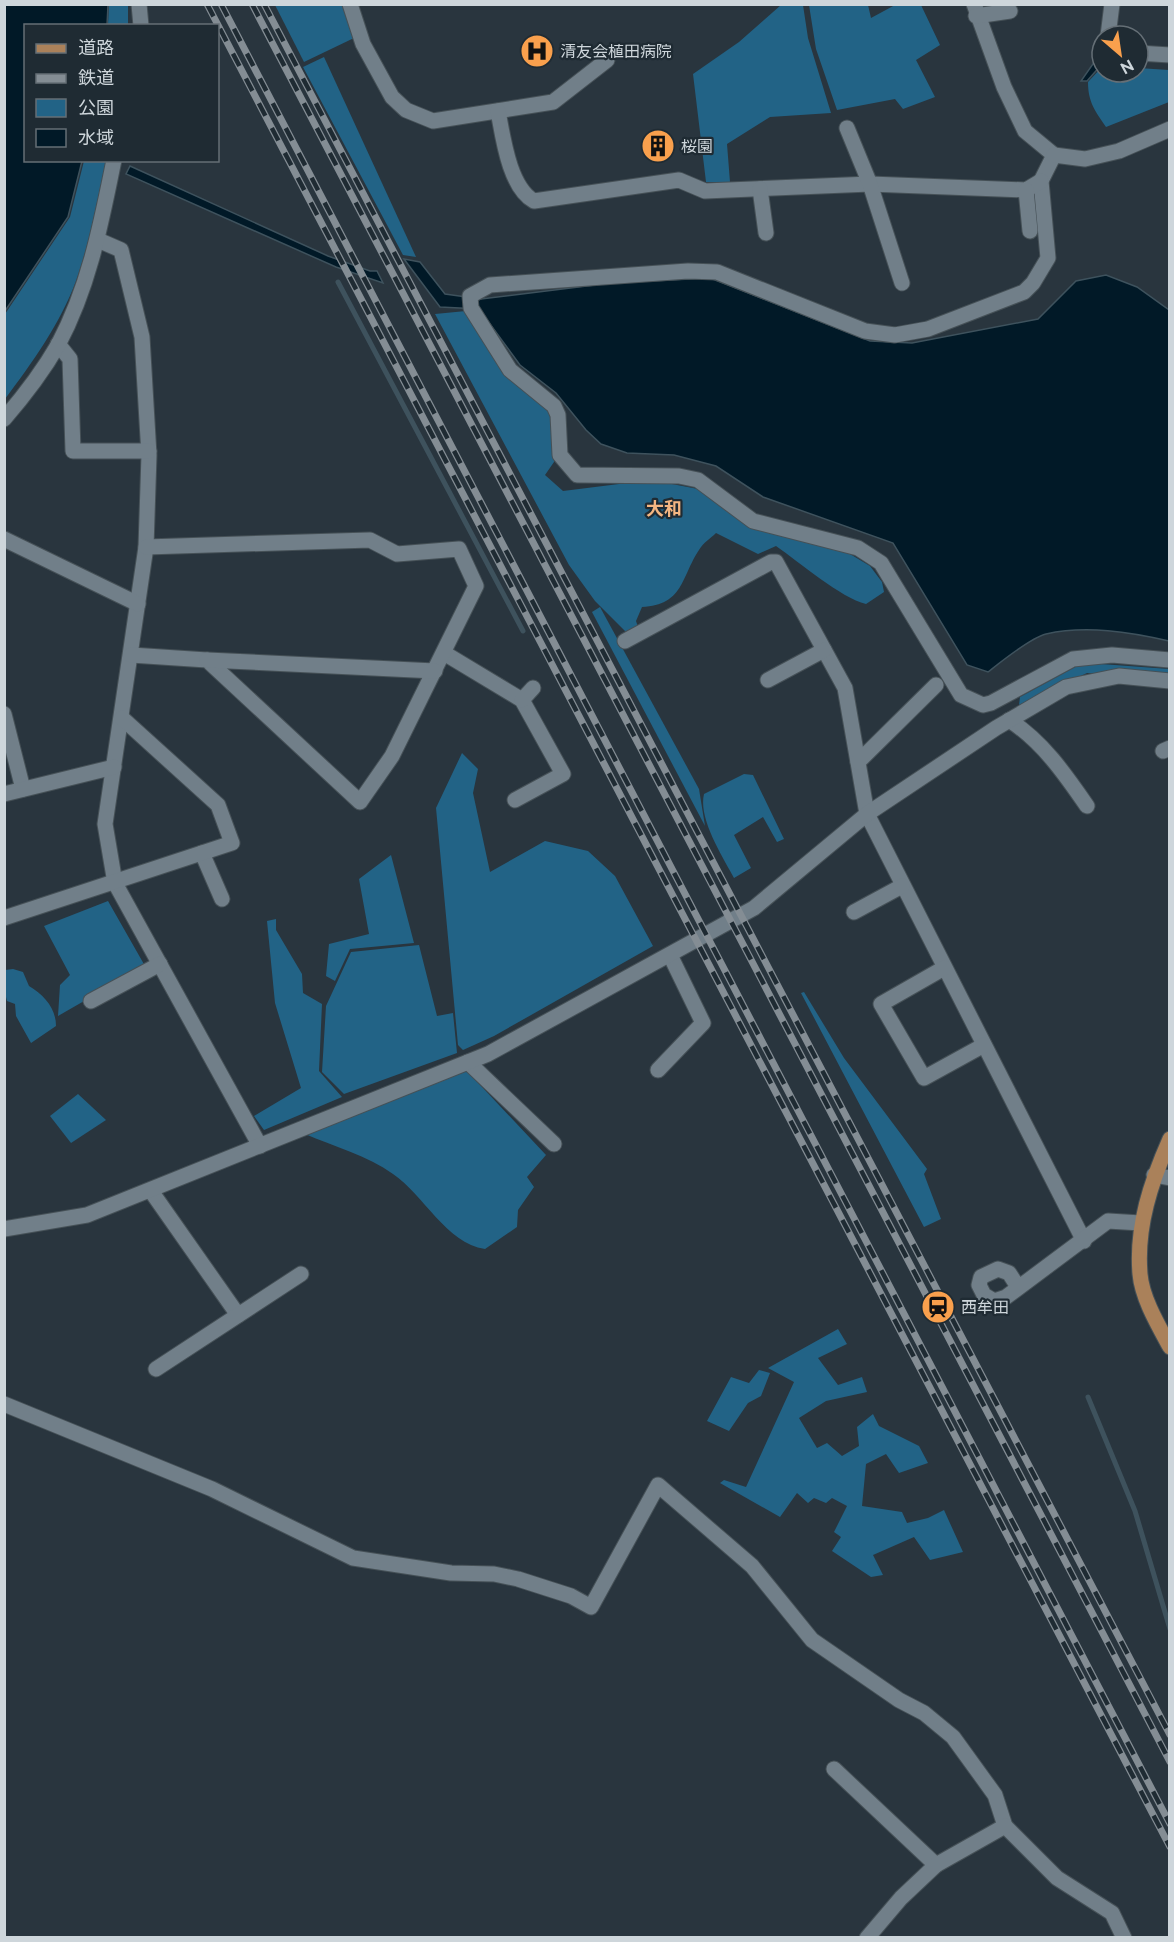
<svg xmlns="http://www.w3.org/2000/svg" width="1174" height="1942" viewBox="0 0 1174 1942" font-family="Raleway,'Noto Sans JP',sans-serif">
  <style>
    .green { fill: #226386 }
    .water { fill: #011927; stroke: #3e525d; stroke-width: 1.5 }
    .lines { fill: none; stroke-linecap: round; stroke-linejoin: round }
    .stream { stroke: #3e525d; stroke-width: 5 }
    .minor-casing { stroke: #465157; stroke-width: 17 }
    .major-casing { stroke: #465157; stroke-width: 17 }
    .minor { stroke: #717f89; stroke-width: 15 }
    .major { stroke: #aa815a; stroke-width: 15 }
    .rail-casing { stroke: #848d94; stroke-width: 7 }
    .rail { stroke: #1f2b33; stroke-width: 4.5; stroke-dasharray: 14; stroke-linecap: butt }
    .labels { text-anchor: middle; stroke-width: 4.5; stroke-linejoin: round; paint-order: stroke }
    .poi-label { font-size: 16px; fill: #ced6db; stroke: #1f2b33; text-anchor: start }
    .neighbourhood-label { font-size: 18px; font-weight: bold; fill: #f5b782; stroke: #1f2b33 }
  </style>
  <rect width="100%" height="100%" fill="#29353e"/>
  <!-- green -->
  <g class="green">
    <path d="M109,5H128V25H108Z"/>
    <path d="M275,5H347L354,38L304,62Z"/>
    <path d="M781,5H803L808,38L831,113L770,117L727,144L730,182H706L693,74L739,42Z"/>
    <path d="M809,5H868L871,18L895,5H921L940,45L916,60L935,97L903,109L895,99L837,110L816,49Z"/>
    <path d="M324,57L416,257L403,255L303,67Z"/>
    <path d="M1102,67V72H1138V68L1169,70V102L1106,127C1095,111 1088,102 1088,82Z"/>
    <path d="M84,161H106C97,201 90,242 76,281C60,324 32,363 5,399V314L70,217Z"/>
    <path d="M466,311L553,415L554,462L545,475L563,491L651,480L698,489L730,508L845,551L870,566L882,582L884,592L866,604C841,598 799,562 776,546L758,554L716,533C711,538 703,543 699,550C681,577 684,605 642,607L636,621L638,627L627,633L595,601L569,565L435,314Z"/>
    <path d="M600,607L699,789L705,826L592,612Z"/>
    <path d="M1101,664L1169,669V677L1087,673L1019,705L1020,697L1077,666Z"/>
    <path d="M462,753L478,769L473,793L490,872L545,841L588,851L615,876L653,946L494,1036L463,1050L458,1045L436,808Z"/>
    <path d="M744,774L753,775L784,839L777,842L763,817L734,835L751,868L734,878C723,857 698,819 704,794Z"/>
    <path d="M391,855L414,943L350,949L335,981L326,976L329,944L369,934L359,879Z"/>
    <path d="M108,901L145,966L58,1016L60,985L70,975L44,926Z"/>
    <path d="M276,919V930L302,974L303,993L322,1004L319,1071L342,1097L264,1130L254,1116L301,1088L275,1003L267,921Z"/>
    <path d="M419,945L437,1016L453,1013L457,1053L344,1094L322,1072L326,1006L351,952Z"/>
    <path d="M13,969L23,972L29,986C44,995 56,1008 56,1026L31,1043L16,1016L15,1004L7,1001L5,993V970Z"/>
    <path d="M804,992L844,1058L927,1169L924,1174L941,1219L924,1227L801,993Z"/>
    <path d="M467,1071L546,1155L527,1177L534,1187L518,1210L517,1227L485,1249C446,1243 424,1195 393,1174C368,1156 333,1146 305,1134Z"/>
    <path d="M78,1094L106,1120L71,1143L50,1116Z"/>
    <path d="M838,1329L847,1344L818,1358L838,1385L862,1377L867,1392L826,1401L799,1418L817,1448L827,1443L842,1456L859,1446L857,1427L873,1414L879,1426L919,1446L928,1463L899,1473L886,1454L866,1464L862,1506L902,1512L907,1523L928,1518L944,1510L963,1552L930,1560L914,1537L873,1555L883,1575L871,1577L832,1551L841,1537L834,1532L847,1506L832,1498L826,1503L814,1498L808,1503L797,1493L780,1517L720,1483L724,1480L746,1487L794,1382L768,1368Z"/>
    <path d="M759,1370L770,1373L761,1396L748,1403L729,1431L707,1421L731,1377L749,1383Z"/>
  </g>
  <!-- water -->
  <g class="water">
    <path d="M5,4L108,5L107,25L26,26V160L82,161L68,217L5,311Z"/>
    <path d="M1102,57V64L1087,81H1081L1095,61Z"/>
    <path d="M130,166L328,256L370,271H377L383,283L336,267L126,174Z"/>
    <path d="M404,259L420,262L445,294L481,299L611,283L710,278L870,341L912,343L1038,319L1076,281L1106,275L1137,287L1169,310V641C1130,632 1086,625 1046,634C1030,638 1002,661 988,672L967,665L893,543L763,497L716,466L674,455L627,453L601,444L586,430L556,393L520,365L479,309L440,307Z"/>
  </g>
  <g class="lines">
    <!-- stream -->
    <g class="stream">
      <path d="M338,282L523,631"/>
      <path d="M1088,1397L1135,1511L1170,1629"/>
    </g>
    <!-- minor casing -->
    <g class="minor-casing">
      <g id="minor">
        <path d="M139,4L141,26"/>
        <path d="M350,4L363,44L392,97L406,110L433,121L553,102L607,60"/>
        <path d="M974,4L1004,87L1025,131L1054,155L1041,181L1048,258L1033,283L1024,292L928,329L895,335L865,331L717,272L688,271L490,285L470,296L471,308L510,370L554,406L558,415L560,455L577,475L679,476L698,480L753,521L858,548L881,563L961,695L983,705L991,703L1073,659L1112,655L1170,660"/>
        <path d="M976,16L1010,11"/>
        <path d="M1108,36L1112,4"/>
        <path d="M1138,53L1170,55"/>
        <path d="M498,111C503,137 509,187 534,201L679,180L705,191L870,184L1026,190L1041,181"/>
        <path d="M847,128L870,184L902,283"/>
        <path d="M1054,155L1085,159L1119,151L1170,129"/>
        <path d="M760,189L766,233"/>
        <path d="M1026,190L1030,231"/>
        <path d="M98,240L121,250L142,337L149,455L146,547L105,824L115,883L260,1146"/>
        <path d="M58,344L70,359L73,451H149"/>
        <path d="M4,419C24,396 43,371 58,345C89,287 101,224 114,160"/>
        <path d="M4,539L138,604"/>
        <path d="M625,641L771,562H776L845,688L867,814L1084,1241"/>
        <path d="M444,653L522,700L563,774L515,800"/>
        <path d="M131,655L207,660L360,802L392,756L476,586L459,549L397,554L370,540L146,547"/>
        <path d="M207,660L435,671"/>
        <path d="M768,680L824,650"/>
        <path d="M522,700L533,688"/>
        <path d="M4,714L23,789"/>
        <path d="M1009,720C1042,741 1065,774 1087,806"/>
        <path d="M1163,751L1170,748"/>
        <path d="M858,762L936,685"/>
        <path d="M4,794L114,767"/>
        <path d="M202,853L222,899"/>
        <path d="M854,912L902,886"/>
        <path d="M4,918L232,843L218,805L122,718"/>
        <path d="M944,968L881,1004L924,1078L984,1045"/>
        <path d="M91,1001L160,964"/>
        <path d="M468,1062L554,1144"/>
        <path d="M658,1070L703,1023L670,955"/>
        <path d="M1154,1175L1170,1178"/>
        <path d="M151,1191L238,1315"/>
        <path d="M4,1229L87,1215L488,1054L754,908L867,814L996,728L1066,687L1119,676L1170,681"/>
        <path d="M1018,1287L1009,1273L998,1269L981,1277L979,1285L984,1295L994,1301L1006,1297L1108,1221L1141,1223"/>
        <path d="M156,1369L301,1274"/>
        <path d="M4,1404L212,1489L353,1558L451,1573L494,1574L518,1579L571,1596L591,1607L658,1485L752,1566L812,1640L899,1700L924,1713L953,1737L995,1795L1005,1826L1057,1878L1112,1913L1124,1938"/>
        <path d="M834,1769L936,1865"/>
        <path d="M867,1938L901,1898L936,1865L1005,1826"/>
      </g>
    </g>
    <!-- major casing -->
    <g class="major-casing">
      <path id="major" d="M1170,1139C1151,1182 1136,1226 1140,1274C1142,1298 1158,1325 1170,1347"/>
    </g>
    <!-- minor -->
    <use href="#minor" class="minor"/>
    <!-- major -->
    <use href="#major" class="major"/>
    <!-- rail casing -->
    <g class="rail-casing">
      <g id="rail">
        <path d="M207,4L1170,1847"/>
        <path d="M221,4L1170,1824"/>
        <path d="M252,4L1170,1762"/>
        <path d="M264,4L1170,1735"/>
      </g>
    </g>
    <!-- rail -->
    <use href="#rail" class="rail"/>
  </g>
  <!-- icons -->
  <defs>
    <g id="hospital-disc" transform="scale(1.725)"><circle r="9.5" fill="#f9a04d" stroke="#1f2b33"/><path d="M-5-5h3v3.5h4V-5h3V5h-3V1.5h-4V5h-3Z" fill="#111"/></g>
    <g id="building-disc" transform="scale(1.725)"><circle r="9.5" fill="#f9a04d" stroke="#1f2b33"/><path d="M-4-6H4V6H1V3H-1V6H-4ZM-2.5-4.3h1.7v1.8h-1.7ZM.8-4.3h1.7v1.8H.8ZM-2.5-1h1.7V.8h-1.7ZM.8-1h1.7V.8H.8Z" fill="#111"/></g>
    <g id="station-disc" transform="scale(1.725)"><circle r="9.5" fill="#f9a04d" stroke="#1f2b33"/><path d="M-3-6H3Q5-6 5-4V2Q5 4 3 4L4.5 6H3L1.5 4h-3L-3 6H-4.5L-3 4Q-5 4-5 2V-4Q-5-6-3-6ZM-3.5-4v3h7v-3ZM-3.5 1v1.5H-2V1ZM2 1v1.5H3.5V1Z" fill="#111"/></g>
  </defs>
  <g fill-rule="evenodd">
    <use href="#hospital-disc" x="537" y="51"/>
    <use href="#building-disc" x="658" y="146"/>
    <use href="#station-disc" x="938" y="1307"/>
  </g>
  <g class="labels">
    <!-- poi labels -->
    <g class="poi-label">
      <text x="560" y="57">清友会植田病院</text>
      <text x="681" y="152">桜園</text>
      <text x="961" y="1313">西牟田</text>
    </g>
    <!-- neighbourhood labels -->
    <g class="neighbourhood-label">
      <text x="664" y="515">大和</text>
    </g>
  </g>
  <!-- border -->
  <rect width="1174" height="1942" fill="none" stroke="#ced6db" stroke-width="12"/>
  <!-- legend -->
  <rect x="24" y="24" width="195" height="138" fill="#1f2b33" stroke="#656f76" stroke-width="1.5"/>
  <rect x="36" y="44" width="30" height="9" fill="#aa815a" stroke="#656f76" stroke-width="1.5"/>
  <text x="78" y="54" font-size="18" fill="#ced6db">道路</text>
  <rect x="36" y="74" width="30" height="9" fill="#848d94" stroke="#656f76" stroke-width="1.5"/>
  <text x="78" y="84" font-size="18" fill="#ced6db">鉄道</text>
  <rect x="36" y="99" width="30" height="18" fill="#226386" stroke="#656f76" stroke-width="1.5"/>
  <text x="78" y="114" font-size="18" fill="#ced6db">公園</text>
  <rect x="36" y="129" width="30" height="18" fill="#011927" stroke="#656f76" stroke-width="1.5"/>
  <text x="78" y="144" font-size="18" fill="#ced6db">水域</text>
  <!-- north arrow -->
  <g transform="translate(1120 54) rotate(151)"><circle r="28" fill="#1f2b33" stroke="#656f76" stroke-width="1.5"/>
  <path d="M0-4.5L10 22L0 15L-10 22Z" fill="#f9a04d"/>
  <text y="-9" font-size="16" font-weight="bold" text-anchor="middle" fill="#ced6db">N</text>
  </g>
</svg>
